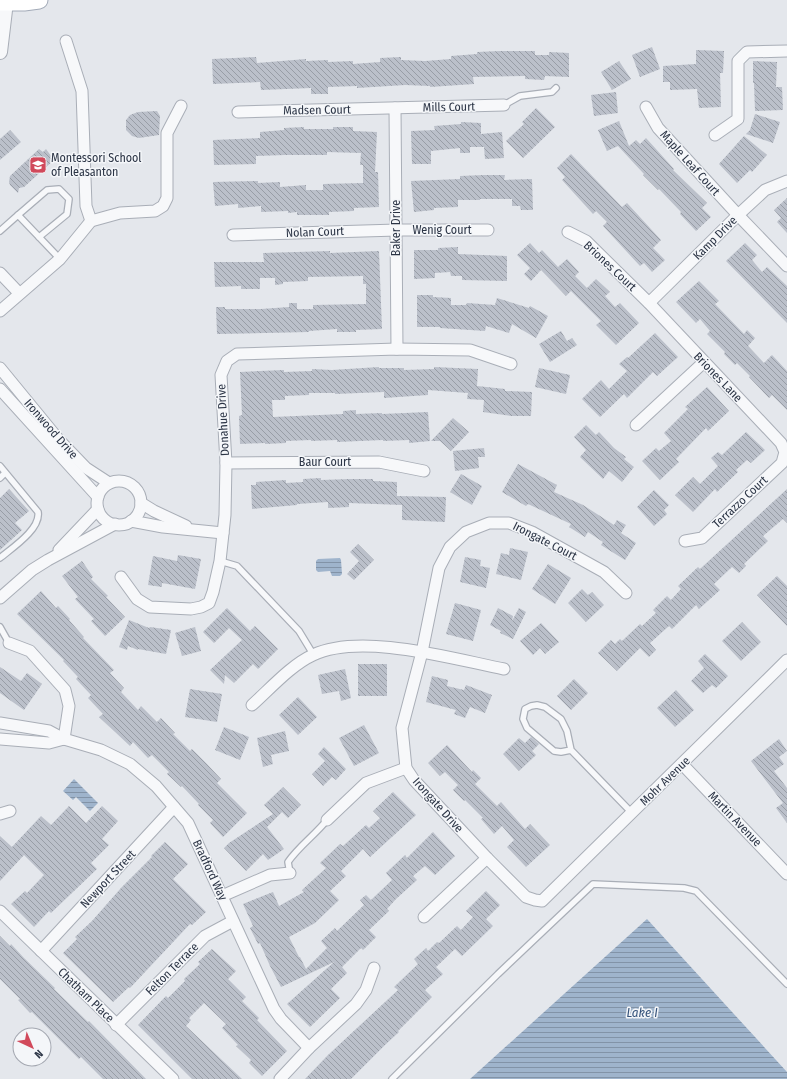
<svg xmlns="http://www.w3.org/2000/svg" width="787" height="1079" viewBox="0 0 787 1079" font-family="'Fira Sans Condensed',sans-serif">
  <style>
    .water { fill: url(#water-rules) }
    .building { fill: url(#building-back-hatch) }
    .lines { fill: none; stroke-linecap: round; stroke-linejoin: round }
    .service-casing { stroke: #a9aeb7; stroke-width: 8 }
    .minor-casing { stroke: #a9aeb7; stroke-width: 13 }
    .tertiary-casing { stroke: #a9aeb7; stroke-width: 16 }
    .primary-casing { stroke: #a3abb8; stroke-width: 19 }
    .service { stroke: #f7f8fa; stroke-width: 5.5 }
    .minor { stroke: #f7f8fa; stroke-width: 11 }
    .tertiary { stroke: #f7f8fa; stroke-width: 14 }
    .primary { stroke: #fff; stroke-width: 17 }
    .labels { text-anchor: middle; stroke-width: 3; stroke-linejoin: round; paint-order: stroke }
    .street-label { font-size: 12px; fill: #2b3445; stroke: #f4f6f9 }
    .poi-label { font-size: 12px; fill: #2b3445; stroke: #f4f6f9; text-anchor: start }
    .water-label { font-size: 13px; font-style: italic; fill: #34527a; stroke: #f4f6f9 }
  </style>
  <defs>
    <pattern id="water-rules" width="6" height="5" patternUnits="userSpaceOnUse"><rect width="6" height="5" fill="#9fb4cc"/><path d="M0 2.5h6" fill="none" stroke="#8293a7"/></pattern>
    <pattern id="building-back-hatch" width="6" height="6" patternUnits="userSpaceOnUse"><rect width="6" height="6" fill="#bbc0ca"/><path d="M-1 5l2 2M0 0l6 6M5-1l2 2" fill="none" stroke="#989da6"/></pattern>
  </defs>
  <rect width="100%" height="100%" fill="#e4e7ec"/>
  <!-- water -->
  <g class="water">
    <path d="M340,558L341,560L342,574L340,576H332L330,571L318,572L316,570V561L318,559Z"/>
    <path d="M74,779L98,803L90,811L76,797L73,800L63,791Z"/>
    <path d="M647,919L787,1072V1079H470Z"/>
  </g>
  <!-- building -->
  <g class="building">
    <path d="M652,47L660,69L640,77L632,55Z"/>
    <path d="M696,50L724,51L723,73H720L721,107L699,108L697,89L670,90V82H663V66L696,64Z"/>
    <path d="M500,51H535V55H549V52L569,53V77L545,76L544,80L525,79V76L473,77L474,84L430,87V86L405,85L357,88V86L328,87V94H311V88L261,90L260,82L213,84L212,59L256,57L257,63L306,59V61L328,60V62L353,61V64L380,62V58L401,57V60L425,61L451,59V56L477,54V52Z"/>
    <path d="M619,61L631,79L612,90L601,72Z"/>
    <path d="M753,61L777,62L776,87H782L783,110L755,111L754,83H753Z"/>
    <path d="M616,92L618,113L594,116L591,95Z"/>
    <path d="M536,108L555,127L523,158L506,141L524,124L522,122Z"/>
    <path d="M157,111L160,116L159,135L139,138L132,136L126,130V120L130,115L138,112Z"/>
    <path d="M755,114L780,122L773,143L746,134L750,130Z"/>
    <path d="M619,121L629,146L636,140L640,144L646,138L674,169L673,170L707,203L702,208L711,217L696,231L680,214L681,212L659,189L658,190L643,175L644,174L618,146L607,151L598,130Z"/>
    <path d="M461,122L481,123V134L502,132L504,158L485,159L484,147H470V153H460V148L431,151V164H412L411,131L435,130L434,126L461,124Z"/>
    <path d="M304,127V129H333V127H353V131L377,132L375,172H378L379,207L354,208V211L329,212V215H297V212L288,213V211L261,212V206L238,208V204L215,206L213,182L258,181V183L280,182V187L306,185V190H323V184L363,183V165H360L361,153L327,152V155H285L256,156V164L214,165L213,140L260,138V132L284,130V128Z"/>
    <path d="M10,130L21,142L0,160V139Z"/>
    <path d="M744,136L767,155L752,172L750,170L737,183L719,164Z"/>
    <path d="M39,149L43,152L46,149L54,160L24,187L19,188L18,193L10,185L9,182L10,176Z"/>
    <path d="M571,154L622,207L627,203L661,240L653,248L665,260L652,272L644,263L640,266L603,226L607,222L596,211L593,214L562,180L565,177L557,168Z"/>
    <path d="M484,175H505L504,180L532,179L533,210H521L520,206H512V199H480V200H458V207L434,208V210L414,212L411,181L460,179V176Z"/>
    <path d="M787,198V233L777,222L781,218L774,210Z"/>
    <path d="M530,243L539,253L542,250L558,267L567,259L579,272L575,276L587,288L596,279L610,292L605,296L615,307L620,303L639,323L616,345L596,325L601,321L571,291L566,296L541,270L531,281L524,274L530,268L517,255Z"/>
    <path d="M745,243L757,255L752,260L762,272L767,267L787,286V323L726,261Z"/>
    <path d="M458,247V254L507,256V281L462,280V276H451L450,272L435,273V278L414,279V250H438V248Z"/>
    <path d="M330,251V253L379,251L382,329L356,330V332H337V329L309,331V332L217,334L216,307H225V309H261L289,307V303H297V309H313V305L366,304V284H363V276L308,277V281L283,282V284L275,285V278H260V289H241V286L215,287L214,262H264L263,253Z"/>
    <path d="M699,281L719,301L715,304L744,334L747,330L755,338L748,346L764,363L772,355L787,371V410L772,395L769,398L749,377L750,376L737,363L735,365L724,354L725,352L707,334L710,331L700,319L696,323L676,302Z"/>
    <path d="M417,295H433V297L451,298V305H466L467,303L495,305L497,298L529,308L530,306L548,316L536,338L512,324L509,333L486,326L485,331L440,328V327H417Z"/>
    <path d="M561,331L567,341L572,338L577,345L550,362L539,344Z"/>
    <path d="M655,333L678,357L657,376L653,372L627,398L624,394L600,417L582,399L601,380L609,389L627,371L619,364L627,357L628,358Z"/>
    <path d="M379,367V368H404V370L434,369V367L478,369L477,386L505,389V391L532,392L531,416H511L483,412L484,400L467,399L468,393L428,390V395L384,398V392L335,394V393H309V395L285,396V400H272L273,417L343,414V411L356,410V414L382,413V414L428,412L430,441L409,443V440L383,441V440L337,442V440L311,441V440L286,441V443L265,444V443L240,444L239,416L242,415L240,372L284,370V372L312,371V369L332,370Z"/>
    <path d="M539,368L570,375L566,394L535,387Z"/>
    <path d="M707,387L729,411L708,431L706,428L676,459L679,462L660,480L642,461L656,448L659,451L671,441L664,433L688,409L685,407Z"/>
    <path d="M453,418L469,432L451,451L440,441H431Z"/>
    <path d="M586,425L596,435L599,432L614,448L626,457L624,459L634,467L622,482L609,471L603,479L580,457L586,450L574,437Z"/>
    <path d="M746,432L765,450L751,463L747,460L736,470L738,472L717,492L715,489L693,512L675,495L693,477L700,484L718,466L711,458L718,452L722,455Z"/>
    <path d="M484,448L485,457H478L479,468L455,471L453,451Z"/>
    <path d="M518,464L557,485L554,492L583,505L614,525L617,520L626,525L621,533L636,543L625,560L601,545L603,542L588,532L585,537L569,527L571,524L528,504L526,506L502,492Z"/>
    <path d="M461,474L482,486L472,505L450,492Z"/>
    <path d="M321,478V480L350,479H373V481L397,482V496L446,497L445,522L402,520V505L349,503V507L328,508V502L297,504V505L252,509L251,485H256V482L286,480V483L303,482V479Z"/>
    <path d="M9,489L29,511L15,523L22,530L0,550V498Z"/>
    <path d="M787,489V523L783,519L763,536L768,541L744,564L746,566L739,573L732,567L714,584L720,590L699,609L696,605L672,629L669,626L650,643L656,650L649,657L640,648L617,671L598,653L611,640L615,644L620,639L622,641L640,624L642,626L656,613L653,610L667,596L671,600L681,589L678,586L698,567L700,569Z"/>
    <path d="M654,490L669,505L664,510L667,514L654,526L637,507Z"/>
    <path d="M358,544L374,560L354,580L347,574L359,561L350,552Z"/>
    <path d="M510,548L528,552L521,580L496,574L501,553L509,555Z"/>
    <path d="M178,555L201,559L195,589L162,583V587L148,585L153,556L177,561Z"/>
    <path d="M465,557L481,560L480,566L490,568L486,588L460,582Z"/>
    <path d="M82,561L93,577L91,579L108,596L106,597L125,617L105,636L91,621L94,619L75,599L78,597L62,576Z"/>
    <path d="M548,564L571,578L555,604L532,589Z"/>
    <path d="M777,576L787,586V626L757,595Z"/>
    <path d="M582,589L588,595L592,592L604,605L586,622L568,603Z"/>
    <path d="M41,591L56,608L58,606L70,619L69,620L84,637L83,638L114,670L110,673L124,688L121,692L138,710L141,706L157,722L161,718L175,733L173,734L190,751L192,749L206,763L221,779L217,783L247,813L223,837L210,823L213,820L198,805L199,804L182,786L181,787L167,774L169,772L152,755L148,758L133,742L130,746L99,717L103,714L88,698L91,695L76,679L78,677L63,661L64,660L17,614Z"/>
    <path d="M455,603L481,610L473,641L446,634Z"/>
    <path d="M227,608L250,631L255,626L278,649L258,669L253,664L234,683L225,675L224,684L210,670L242,640L229,628L214,643L203,632Z"/>
    <path d="M498,608L513,616L512,621L519,608L526,612L513,639L500,633L501,631L490,625Z"/>
    <path d="M129,620L149,628L150,627L171,630L166,654L138,649V650L128,646L127,650L119,647Z"/>
    <path d="M742,622L761,642L741,661L722,641Z"/>
    <path d="M541,623L559,642L545,654L540,648L533,655L520,641Z"/>
    <path d="M195,627L201,651L182,656L175,633Z"/>
    <path d="M705,654L728,676L716,688L712,685L703,693L691,681L704,668L698,661Z"/>
    <rect x="358" y="664" width="29" height="32"/>
    <path d="M0,667L21,681L27,673L42,684L24,710L0,693Z"/>
    <path d="M345,669L351,698L341,701L339,691L322,694L318,675Z"/>
    <path d="M432,676L448,680L447,686L464,690L466,685L492,695L485,713L470,707L465,718L454,714L456,710L426,702Z"/>
    <path d="M574,679L588,693L571,710L557,696Z"/>
    <path d="M190,689L222,694L217,722L185,717Z"/>
    <path d="M676,690L694,710L675,727L657,708Z"/>
    <path d="M298,697L317,717L298,735L279,715Z"/>
    <path d="M364,725L379,753L354,766L339,738Z"/>
    <path d="M224,727L249,737L240,760L215,750Z"/>
    <path d="M285,731L289,751L271,755L273,764L263,767L257,738Z"/>
    <path d="M531,737L539,744L532,751L536,755L519,771L503,754L519,738L525,743Z"/>
    <path d="M779,739L787,751L779,757L784,764L774,771L787,788V823L776,808L783,803L751,761Z"/>
    <path d="M447,745L472,772L473,770L481,778L475,784L497,806L501,802L525,829L530,824L550,845L526,867L507,847L514,840L502,826L494,834L481,819L483,818L465,800L464,801L453,790L458,785L445,772L440,776L428,763Z"/>
    <path d="M324,747L346,769L336,780L332,777L323,786L312,774L325,761L318,754Z"/>
    <path d="M283,787L301,805L288,818L282,812L267,827L284,849L268,860L263,854L246,871L224,848L229,843L273,814L264,805Z"/>
    <path d="M393,792L416,815L370,857L363,849L341,871L346,876L330,891L339,900L315,923L289,937L299,957H300L306,969L327,948L321,941L335,928L337,931L364,905L360,900L366,895L371,900L392,880L386,873L405,855L407,858L433,832L455,856L435,875L425,866L413,876L417,880L396,899L387,909L389,911L369,930L376,937L363,950L361,948L342,967L347,973L331,989L340,998L310,1027L287,1004L334,962L281,987L270,966L260,943L258,944L250,928L253,926L243,904L273,892L279,906L304,892L302,890L326,868L320,863L340,844L343,846L366,825L369,828L380,818L373,811Z"/>
    <path d="M69,806L86,823L102,806L118,821L102,839L109,845L91,863L97,869L51,913L49,911L34,927L11,904L25,891L27,893L44,875L24,855L0,881V836L12,847L41,816L51,825Z"/>
    <path d="M165,842L188,864L173,879L206,912L192,925L190,924L130,988L129,987L113,1002L63,953L77,939L75,937L92,921L121,888L152,857L151,856Z"/>
    <path d="M486,891L500,905L486,919L493,926L462,956L455,949L436,967L443,974L425,990L432,997L398,1031L399,1032L385,1045L351,1079H305L328,1055L398,990L394,987L418,964L414,959L426,948L428,951L437,942L439,943L457,926L461,930L473,917L466,911Z"/>
    <path d="M0,936L10,946L11,944L24,958L55,988L54,989L88,1022L89,1021L146,1079H103L81,1057L79,1059L32,1012L30,1013L18,1000L20,999L0,979Z"/>
    <path d="M212,949L236,971L228,979L246,997L242,1001L259,1018L257,1020L287,1051L262,1076L249,1063L251,1060L236,1046L238,1045L222,1028L226,1024L204,1003L189,1018L191,1020L186,1026L242,1079H192L138,1025L166,996L168,998L185,981L184,979L200,964L198,962Z"/>
  </g>
  <g class="lines">
    <!-- service casing -->
    <g class="service-casing">
      <g id="service">
        <path d="M504,105L520,96L552,92L556,88"/>
        <path d="M18,215L47,190L59,189L69,199L67,214L39,237"/>
        <path d="M0,231L18,215L60,259"/>
        <path d="M0,466L38,512C41,529 12,548 0,558"/>
        <path d="M0,478L5,473"/>
        <path d="M220,561L237,566L299,631L313,654"/>
        <path d="M0,627L9,643"/>
        <path d="M571,750L561,752L554,751L527,728L523,719L525,709L531,706L537,705L545,707L561,719L567,731L571,750L632,813"/>
        <path d="M290,873L288,862C299,846 315,835 327,820"/>
        <path d="M392,1079L498,974L593,884L684,888L696,891L787,984"/>
      </g>
    </g>
    <!-- minor casing -->
    <g class="minor-casing">
      <g id="minor">
        <path d="M66,41L82,91L86,206L91,221"/>
        <path d="M646,107L658,128L738,215L787,266"/>
        <path d="M395,108L397,349"/>
        <path d="M238,112L504,105"/>
        <path d="M715,135L738,119V61L747,52L787,51"/>
        <path d="M568,232L586,241L649,303L781,443L785,452L782,463L702,538L685,541"/>
        <path d="M233,235L397,230H488"/>
        <path d="M0,273L19,293"/>
        <path d="M649,303L738,215L765,190L787,181"/>
        <path d="M0,311L60,259L91,221L120,213L155,211L163,206L167,198V133L181,106"/>
        <path d="M0,368L59,440L86,468L109,483"/>
        <path d="M0,389L98,497"/>
        <path d="M636,425L704,362"/>
        <path d="M226,463L379,462L424,471"/>
        <circle cx="119" cy="503" r="22"/>
        <path d="M141,503L154,511L186,526"/>
        <path d="M131,521L163,527L223,533"/>
        <path d="M59,550L98,509"/>
        <path d="M121,577L137,599L150,607L191,609L201,607L209,603L213,592L220,561L225,515L226,463L221,375L227,361L237,354L397,349L470,350L511,364"/>
        <path d="M626,593L604,572L532,532L509,523H489L466,532L450,547L439,568L422,652L402,728L406,768L414,780L487,858L526,897L535,900L542,901L787,660"/>
        <path d="M0,598L32,570L48,560L115,524"/>
        <path d="M9,643L30,651L65,690L69,706L64,739"/>
        <path d="M252,705C270,689 291,665 313,655C361,632 453,659 504,669"/>
        <path d="M0,723L49,731L64,739L101,750L130,764L156,786L188,823L274,1009L281,1019L309,1048"/>
        <path d="M0,739L49,743L64,739"/>
        <path d="M682,764L787,874"/>
        <path d="M0,814L10,811"/>
        <path d="M327,820L366,783L406,768"/>
        <path d="M222,896L270,875L290,873"/>
        <path d="M0,911L173,1079"/>
        <path d="M424,917L487,858"/>
        <path d="M41,951L174,807"/>
        <path d="M116,1025L205,936L233,921"/>
        <path d="M280,1079L309,1048L356,1004L366,990L374,968"/>
      </g>
    </g>
    <!-- tertiary casing -->
    <g class="tertiary-casing">
      <path id="tertiary" d="M0,52L6,2L4,0"/>
    </g>
    <!-- primary casing -->
    <g class="primary-casing">
      <path id="primary" d="M0,2H24L39,0"/>
    </g>
    <!-- service -->
    <use href="#service" class="service"/>
    <!-- minor -->
    <use href="#minor" class="minor"/>
    <!-- tertiary -->
    <use href="#tertiary" class="tertiary"/>
    <!-- primary -->
    <use href="#primary" class="primary"/>
  </g>
  <!-- icons -->
  <defs>
    <g id="school-square" transform="scale(0.9)"><rect x="-9" y="-9" width="18" height="18" rx="4" fill="#d1495b" stroke="#f4f6f9"/><path d="M0-5L7-2L0 1L-7-2ZM-4 1L0 2.5L4 1V4Q0 6-4 4Z" fill="#fff"/></g>
  </defs>
  <g fill-rule="evenodd">
    <use href="#school-square" x="38" y="165"/>
  </g>
  <g class="labels">
    <!-- street labels -->
    <g class="street-label">
      <text transform="translate(449 107) rotate(-1)" y="4">Mills Court</text>
      <text transform="translate(317 110) rotate(-1)" y="4">Madsen Court</text>
      <text transform="translate(690 163) rotate(48)" y="4">Maple Leaf Court</text>
      <text transform="translate(396 228) rotate(-90)" y="4">Baker Drive</text>
      <text x="442" y="234">Wenig Court</text>
      <text transform="translate(315 232) rotate(-2)" y="4">Nolan Court</text>
      <text transform="translate(715 238) rotate(-45)" y="4">Kamp Drive</text>
      <text transform="translate(610 266) rotate(43)" y="4">Briones Court</text>
      <text transform="translate(718 377) rotate(46)" y="4">Briones Lane</text>
      <text transform="translate(223 420) rotate(-93)" y="4">Donahue Drive</text>
      <text transform="translate(51 429) rotate(49)" y="4">Ironwood Drive</text>
      <text x="325" y="466">Baur Court</text>
      <text transform="translate(740 502) rotate(-43)" y="4">Terrazzo Court</text>
      <text transform="translate(545 541) rotate(27)" y="4">Irongate Court</text>
      <text transform="translate(665 781) rotate(-44)" y="4">Mohr Avenue</text>
      <text transform="translate(438 805) rotate(48)" y="4">Irongate Drive</text>
      <text transform="translate(735 819) rotate(46)" y="4">Martin Avenue</text>
      <text transform="translate(210 870) rotate(65)" y="4">Bradford Way</text>
      <text transform="translate(108 879) rotate(-47)" y="4">Newport Street</text>
      <text transform="translate(172 969) rotate(-45)" y="4">Felton Terrace</text>
      <text transform="translate(86 995) rotate(44)" y="4">Chatham Place</text>
    </g>
    <!-- poi labels -->
    <g class="poi-label">
      <text x="51" y="162">Montessori School<tspan x="51" dy="14">of Pleasanton</tspan></text>
    </g>
    <!-- water labels -->
    <g class="water-label">
      <text x="642" y="1017">Lake I</text>
    </g>
  </g>
  <!-- north arrow -->
  <g transform="translate(32 1047) rotate(136)"><circle r="19" fill="#f4f6f9" stroke="#a4a8b1"/>
  <path d="M0-3L7 15L0 10L-7 15Z" fill="#d1495b"/>
  <text y="-6" font-size="11" font-weight="bold" text-anchor="middle" fill="#2b3445">N</text>
  </g>
</svg>
